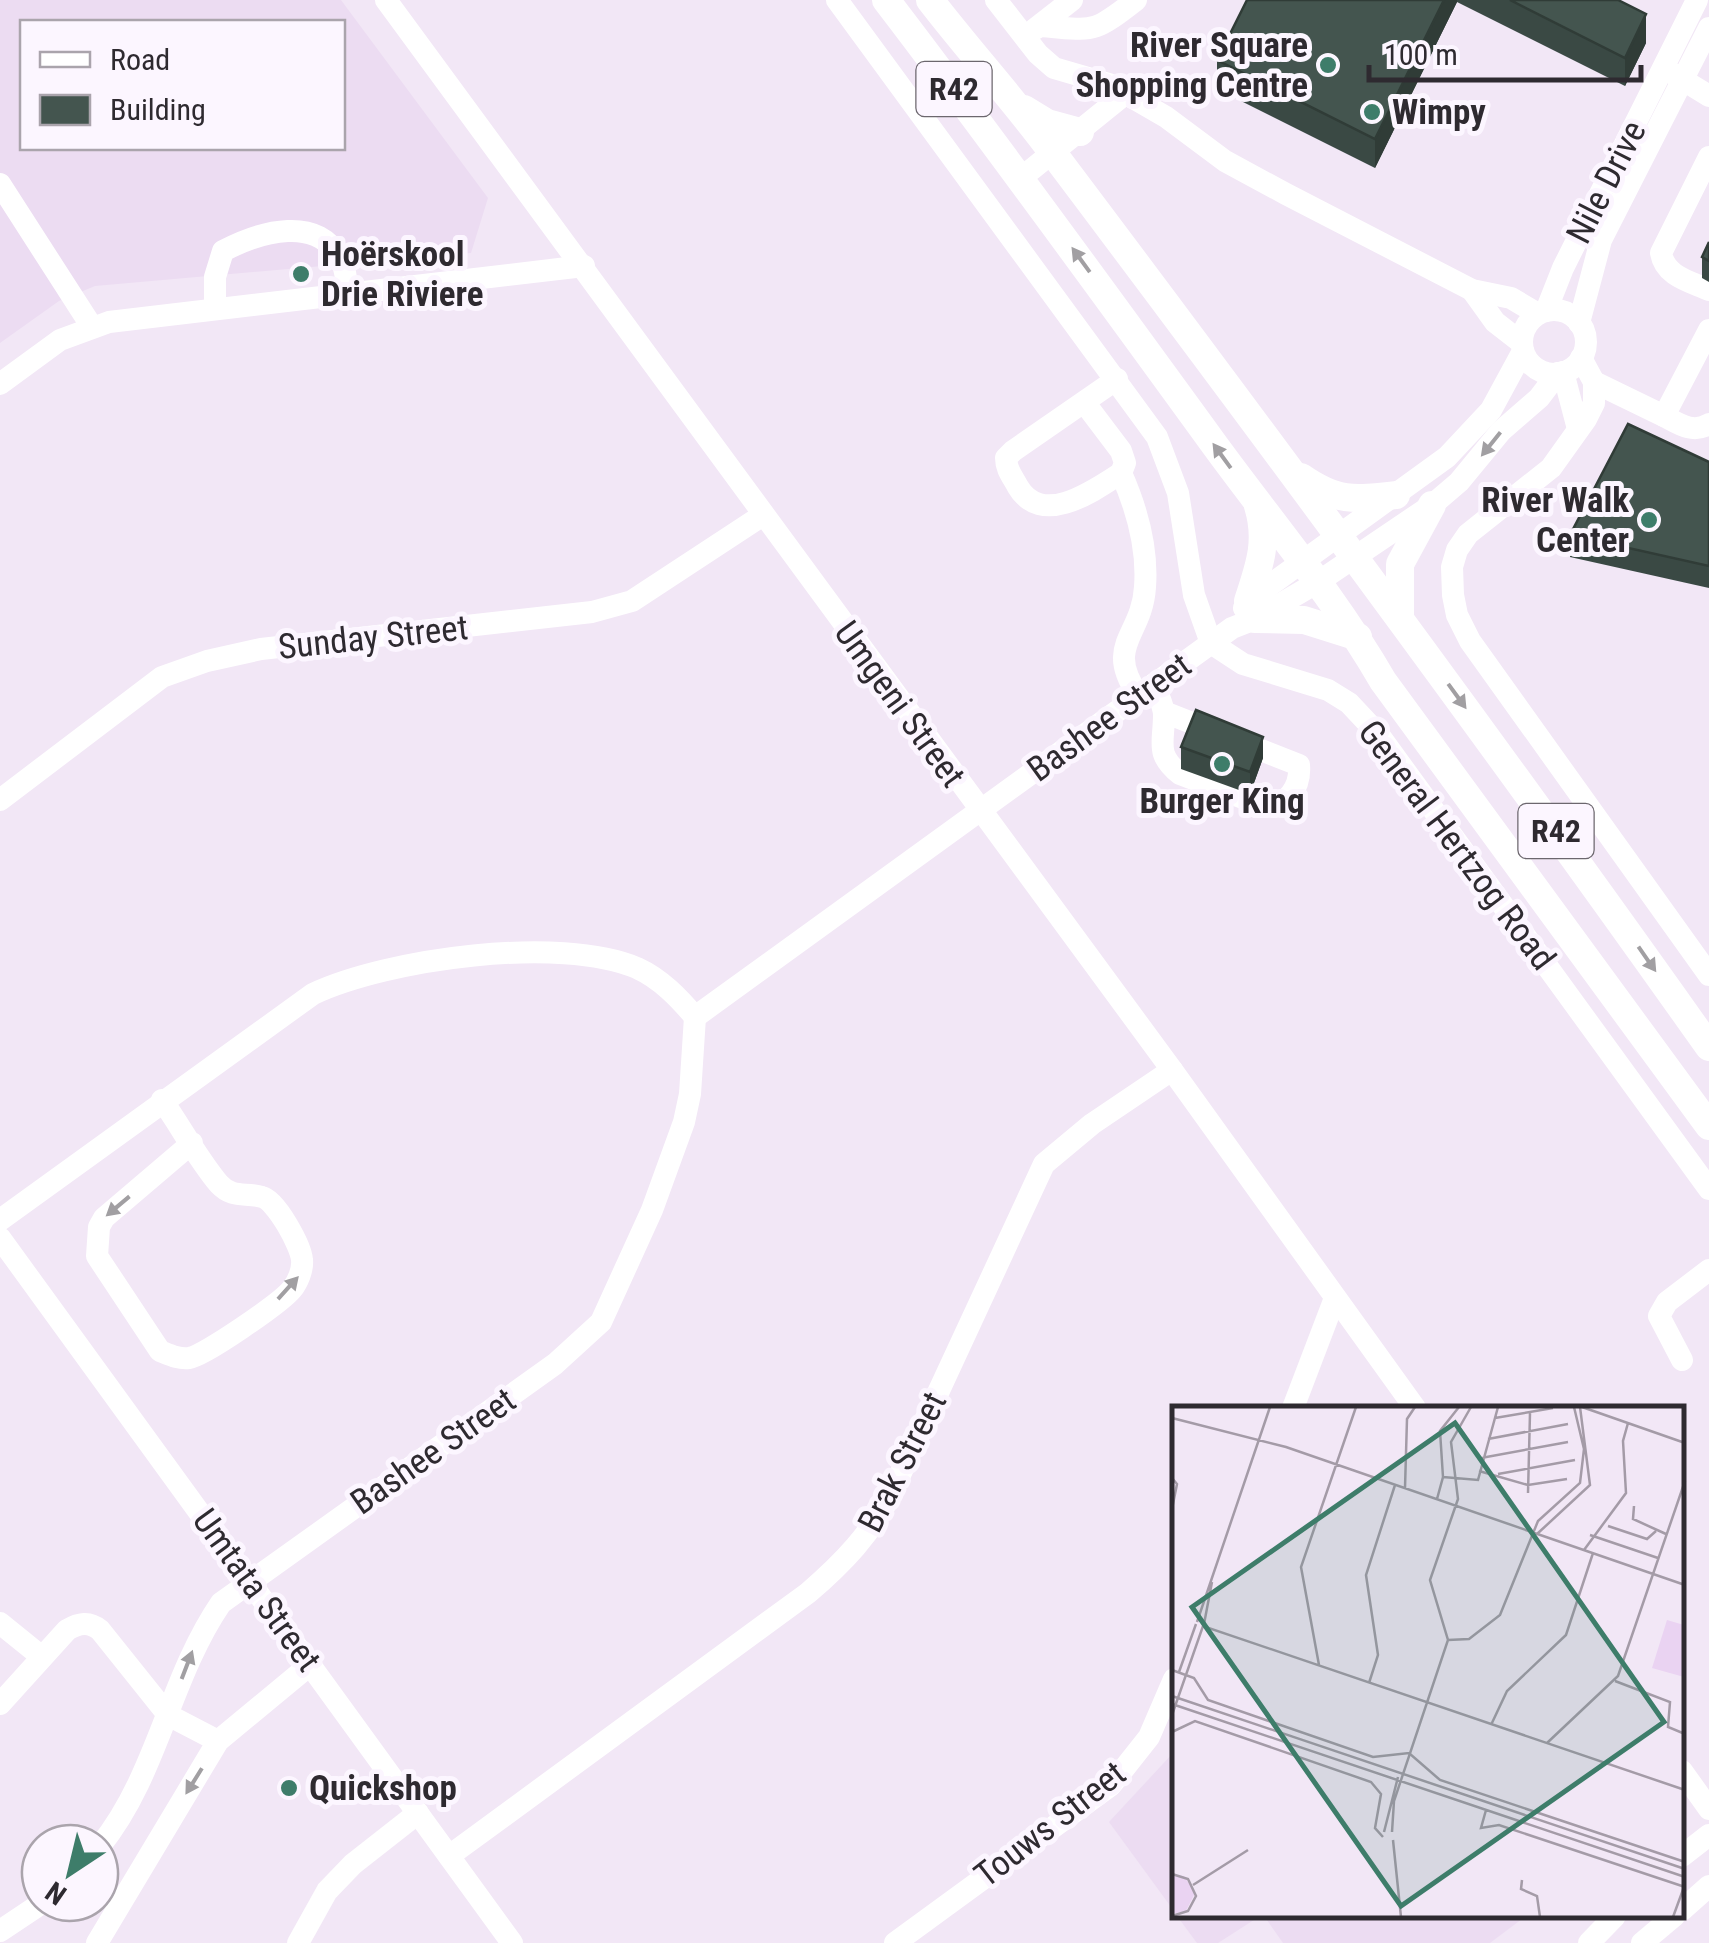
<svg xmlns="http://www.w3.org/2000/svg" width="1709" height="1943" viewBox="0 0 1709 1943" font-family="'Roboto Condensed',sans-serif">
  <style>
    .built { fill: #ecdcf2; fill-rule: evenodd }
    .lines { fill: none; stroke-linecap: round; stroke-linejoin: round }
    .minor { stroke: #fff; stroke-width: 22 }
    .major { stroke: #fff; stroke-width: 28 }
    .wall { fill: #3a4944 }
    .shaded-wall { fill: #303c37 }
    .building { fill: #44554f; stroke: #303c37; stroke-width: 2.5 }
    .oneway { fill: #a19fa2 }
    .poi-dot { fill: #3e7d6a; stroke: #fcf6ff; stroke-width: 4 }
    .labels { text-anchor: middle; stroke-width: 10; stroke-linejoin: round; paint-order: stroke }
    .shield { fill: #fcf6ff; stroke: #6c676e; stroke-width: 2.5 }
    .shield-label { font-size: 32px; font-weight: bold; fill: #2e2a30 }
    .poi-label { font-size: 35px; font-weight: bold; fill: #2e2a30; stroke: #fcf6ff; text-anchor: start }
    .street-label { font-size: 35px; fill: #2e2a30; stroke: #fcf6ff }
    .inset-road { fill: none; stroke: #a49ba7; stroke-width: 2.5 }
    .view { fill: #3e7d6a; fill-opacity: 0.15; stroke: #3e7d6a; stroke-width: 5 }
    .inset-edge { fill: none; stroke: #2e2a30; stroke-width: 5 }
  </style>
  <rect width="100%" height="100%" fill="#f2e7f6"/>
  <!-- built -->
  <g class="built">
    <path d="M0,0H341L488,198L471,253L95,286L59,301L0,343ZM22,22H342V148H22Z"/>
    <path d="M1174,1752V1911L1109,1822Z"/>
    <path d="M1177,1916H1260L1218,1943H1197Z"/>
    <path d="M1264,1916H1526L1490,1943H1283Z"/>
  </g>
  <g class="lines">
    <!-- minor -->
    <g class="minor">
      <path d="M386,0L1172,1070L1415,1408"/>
      <path d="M837,0L1157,437L1178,493L1194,595L1211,643L1243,664L1328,690L1349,703L1379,735L1709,1189"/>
      <path d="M996,0L1038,54L1054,68L1109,84L1166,117L1225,161L1286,194L1472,290L1511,298L1538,314"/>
      <path d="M1040,26C1095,30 1091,35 1136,0"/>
      <path d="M1035,29L1072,0"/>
      <path d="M1670,72L1709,96"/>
      <path d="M1709,157L1661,253C1665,276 1689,281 1709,290"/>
      <path d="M1021,178L1125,94"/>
      <path d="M0,184L92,327"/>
      <path d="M1472,290L1495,322L1522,343"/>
      <path d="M215,309V277L223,251C259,232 320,213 342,262C346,272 347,284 348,294"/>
      <circle cx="1554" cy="342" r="32"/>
      <path d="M1546,311L1563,268L1697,0"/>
      <path d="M1579,323L1601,240L1709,28"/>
      <path d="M1581,358L1594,382V403L1586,419L1551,468L1468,534L1457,550L1452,567L1453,595L1457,615L1470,641L1709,975"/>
      <path d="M1563,372L1578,429"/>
      <path d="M1594,382L1664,416L1709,330"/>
      <path d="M0,384L60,340L109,322L584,266"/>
      <path d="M1084,402L1121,451L1125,463L1121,473C1092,492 1042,527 1018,487C1013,477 1006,470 1006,458L1013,451L1117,379"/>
      <path d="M1664,416C1679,424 1693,434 1709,424"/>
      <path d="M1121,473C1137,509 1148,547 1145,587C1142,637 1104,644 1138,695"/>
      <path d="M1244,608L1248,601L1447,457L1491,410L1523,351"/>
      <path d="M1154,684C1157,694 1164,705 1164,715C1164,743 1155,754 1180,774L1264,806C1287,807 1301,787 1299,765L1164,712"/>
      <path d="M0,800L162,677L207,661L261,649L592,612L632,601L763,515"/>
      <path d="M162,1100C181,1127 198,1159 219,1184C233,1199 245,1192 262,1197C276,1200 301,1246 302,1260C303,1269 298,1282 292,1289C282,1302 204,1356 189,1358C178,1359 170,1355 160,1351L97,1256L99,1227L104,1218L192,1143"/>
      <path d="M0,1220L313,994C387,959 560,935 637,968C661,979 679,998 695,1017"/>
      <path d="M0,1238L512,1943"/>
      <path d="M1682,1360L1659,1316L1667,1302L1709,1270"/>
      <path d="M1293,1408L1335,1298"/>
      <path d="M0,1623L42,1657"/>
      <path d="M0,1704L67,1630C79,1623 89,1621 100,1630L168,1715L218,1741"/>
      <path d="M1682,1771L1709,1809"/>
      <path d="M100,1846C158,1774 169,1679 221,1603L555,1364L601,1322L652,1210L684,1122L690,1094L695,1017L1232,628L1255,619L1318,582L1432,505L1459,482L1501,431L1539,398L1558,373"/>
      <path d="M449,1856L808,1593C843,1563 871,1534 892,1492L1044,1164L1092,1124L1172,1070"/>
      <path d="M1682,1856L1709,1835"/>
      <path d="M1682,1910L1709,1886"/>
      <path d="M0,1931L42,1903"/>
      <path d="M97,1943L218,1741L311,1664"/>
      <path d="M298,1943L327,1891L353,1864L418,1813"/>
      <path d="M895,1943L1111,1785L1149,1737L1174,1679"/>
      <path d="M1589,1943L1615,1916"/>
      <path d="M1642,1943L1674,1916"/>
    </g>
    <!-- major -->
    <g class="major">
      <path d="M886,0C997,145 1104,293 1211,440C1269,520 1334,596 1383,681L1709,1126"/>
      <path d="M930,0C970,52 1014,100 1053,153C1275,448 1495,745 1709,1047"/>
      <path d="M1024,109L1047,123L1080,132"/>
      <path d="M1301,477C1337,502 1353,500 1396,495"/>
      <path d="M1248,601C1259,567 1269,542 1258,506"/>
      <path d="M1400,617V564L1432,505"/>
      <path d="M1255,619L1304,620L1358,637"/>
    </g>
  </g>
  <!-- wall -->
  <g class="wall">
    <path d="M1247,0H1618L1646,43L1625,86L1457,2L1375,168L1217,89V60Z"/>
    <path d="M1709,242V282L1702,278V257Z"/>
    <path d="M1709,462V588L1570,557V535Z"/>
    <path d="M1181,747L1263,758L1250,794L1181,769Z"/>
  </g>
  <!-- shaded-wall -->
  <g class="shaded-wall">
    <path d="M1444,0H1457V2L1375,168V139Z"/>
    <path d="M1646,14V43L1625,86V58Z"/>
    <path d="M1263,737V758L1250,794V772Z"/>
  </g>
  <!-- building -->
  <g class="building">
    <path d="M1247,0H1444L1375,139L1217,60Z"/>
    <path d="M1510,0H1618L1646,14L1625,58Z"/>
    <path d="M1709,242V261L1702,257Z"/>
    <path d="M1628,424L1709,462V566L1570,535Z"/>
    <path d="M1196,710L1263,737L1250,772L1181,747Z"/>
  </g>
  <!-- one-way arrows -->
  <defs><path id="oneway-solid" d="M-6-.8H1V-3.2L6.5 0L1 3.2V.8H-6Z" transform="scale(2.5)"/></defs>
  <g class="oneway">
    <use href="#oneway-solid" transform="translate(1081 260) rotate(-126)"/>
    <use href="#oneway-solid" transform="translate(1491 444) rotate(129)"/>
    <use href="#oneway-solid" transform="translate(1222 456) rotate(-126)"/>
    <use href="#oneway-solid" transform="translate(1457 696) rotate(54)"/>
    <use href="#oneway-solid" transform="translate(1647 959) rotate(55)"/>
    <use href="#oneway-solid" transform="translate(118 1206) rotate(140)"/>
    <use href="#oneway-solid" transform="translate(288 1288) rotate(-48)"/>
    <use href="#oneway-solid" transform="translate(187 1665) rotate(-69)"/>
    <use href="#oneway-solid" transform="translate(194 1781) rotate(122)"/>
  </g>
  <!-- markers -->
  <g class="poi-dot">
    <circle cx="1328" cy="65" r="10"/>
    <circle cx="1372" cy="112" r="10"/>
    <circle cx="301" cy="274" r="10"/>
    <circle cx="1649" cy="520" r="10"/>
    <circle cx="1222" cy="764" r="10"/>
    <circle cx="289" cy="1788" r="10"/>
  </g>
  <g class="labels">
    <!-- shield labels -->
    <g class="shield">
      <rect x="916.5" y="62" width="75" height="54" rx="8"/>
      <rect x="1518.5" y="804" width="75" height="54" rx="8"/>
    </g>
    <g class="shield-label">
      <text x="954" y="100">R42</text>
      <text x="1556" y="842">R42</text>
    </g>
    <!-- poi labels -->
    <g class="poi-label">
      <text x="1308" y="57" text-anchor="end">River Square<tspan x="1308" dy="40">Shopping Centre</tspan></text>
      <text x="1392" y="124">Wimpy</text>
      <text x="321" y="266">Hoërskool<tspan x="321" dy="40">Drie Riviere</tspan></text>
      <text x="1629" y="512" text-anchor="end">River Walk<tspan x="1629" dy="40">Center</tspan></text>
      <text x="1222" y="813" text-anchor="middle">Burger King</text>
      <text x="309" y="1800">Quickshop</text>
    </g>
    <!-- street labels -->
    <g class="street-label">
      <text transform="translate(1606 182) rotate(-63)" y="12">Nile Drive</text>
      <text transform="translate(373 637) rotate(-6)" y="12">Sunday Street</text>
      <text transform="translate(900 704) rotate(54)" y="12">Umgeni Street</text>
      <text transform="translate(1109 717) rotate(-36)" y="12">Bashee Street</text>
      <text transform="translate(1457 845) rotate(53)" y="12">General Hertzog Road</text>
      <text transform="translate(433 1451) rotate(-35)" y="12">Bashee Street</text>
      <text transform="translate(902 1462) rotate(-63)" y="12">Brak Street</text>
      <text transform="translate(257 1590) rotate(54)" y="12">Umtata Street</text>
      <text transform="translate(1050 1824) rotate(-38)" y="12">Touws Street</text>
    </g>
  </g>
  <!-- overview -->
  <g transform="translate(1172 1406)">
    <rect width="512" height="512" fill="#f2e7f6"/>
    <path d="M495,214L512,219V271L480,262ZM0,469L12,470L23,487L14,505L0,508Z" fill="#ead3f2"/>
    <path class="inset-road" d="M410,1L513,37M0,12L114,41L513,179M323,12L381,2M316,33L396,18M309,52L396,36M307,65L356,79L395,73M326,68L403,54M271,71L306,74L326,1M0,72L5,78L0,103M233,82L235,13L243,1M356,87L358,7M265,93L271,71L268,25L287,1M462,100L461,113L494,128M436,120L475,133L484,125M365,128L418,79L408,1M418,129L486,152M412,144L454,87L451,35L456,17M25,216L98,1M32,218L40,176M276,234L297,233L328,209L366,115L408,77L412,43L402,1M147,259L129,161L184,1M0,264L22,272L36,294L201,351L237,347L268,374L513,456M7,266L24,218M443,275L498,296L496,321L513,328M197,277L206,249L194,169L223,79M0,290L513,463M0,298L513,471M0,309L31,220L513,384M319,319L335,285L394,229L421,147M0,326L23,315L199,376L209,388L203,422L211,431M375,337L446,270L513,75M314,404L309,422L327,419L513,481M212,426L226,371M220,426L222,395L276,234L258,174L286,93L279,36L299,1M221,434L229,511M0,468L16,473L24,490L16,505L0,510M350,474L349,483L365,490L368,511M21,479L76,444M501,511L512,481"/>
    <path class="view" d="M283,17L492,316L229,500L20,201Z"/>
    <rect width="512" height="512" class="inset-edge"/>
  </g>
  <!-- legend -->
  <rect x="20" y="20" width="325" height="130" fill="#fcf6ff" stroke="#aaa4ac" stroke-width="2.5"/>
  <rect x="40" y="52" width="50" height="15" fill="#ffffff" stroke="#aaa4ac" stroke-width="2.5"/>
  <text x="110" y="70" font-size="30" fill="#2e2a30">Road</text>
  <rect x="40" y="95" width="50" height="30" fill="#44554f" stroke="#aaa4ac" stroke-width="2.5"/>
  <text x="110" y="120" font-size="30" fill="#2e2a30">Building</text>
  <!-- north arrow -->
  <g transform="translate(70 1873) rotate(215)"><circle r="48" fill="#fcf6ff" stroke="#aaa4ac" stroke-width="2.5"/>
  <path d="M0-8L18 38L0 25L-18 38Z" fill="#3e7d6a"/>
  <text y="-15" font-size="28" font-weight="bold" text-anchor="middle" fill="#2e2a30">N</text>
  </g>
  <!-- scale -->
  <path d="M1369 65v15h272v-15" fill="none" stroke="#2e2a30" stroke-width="5"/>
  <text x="1384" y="65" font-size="30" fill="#2e2a30" stroke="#fcf6ff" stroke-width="8" paint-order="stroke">100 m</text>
</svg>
